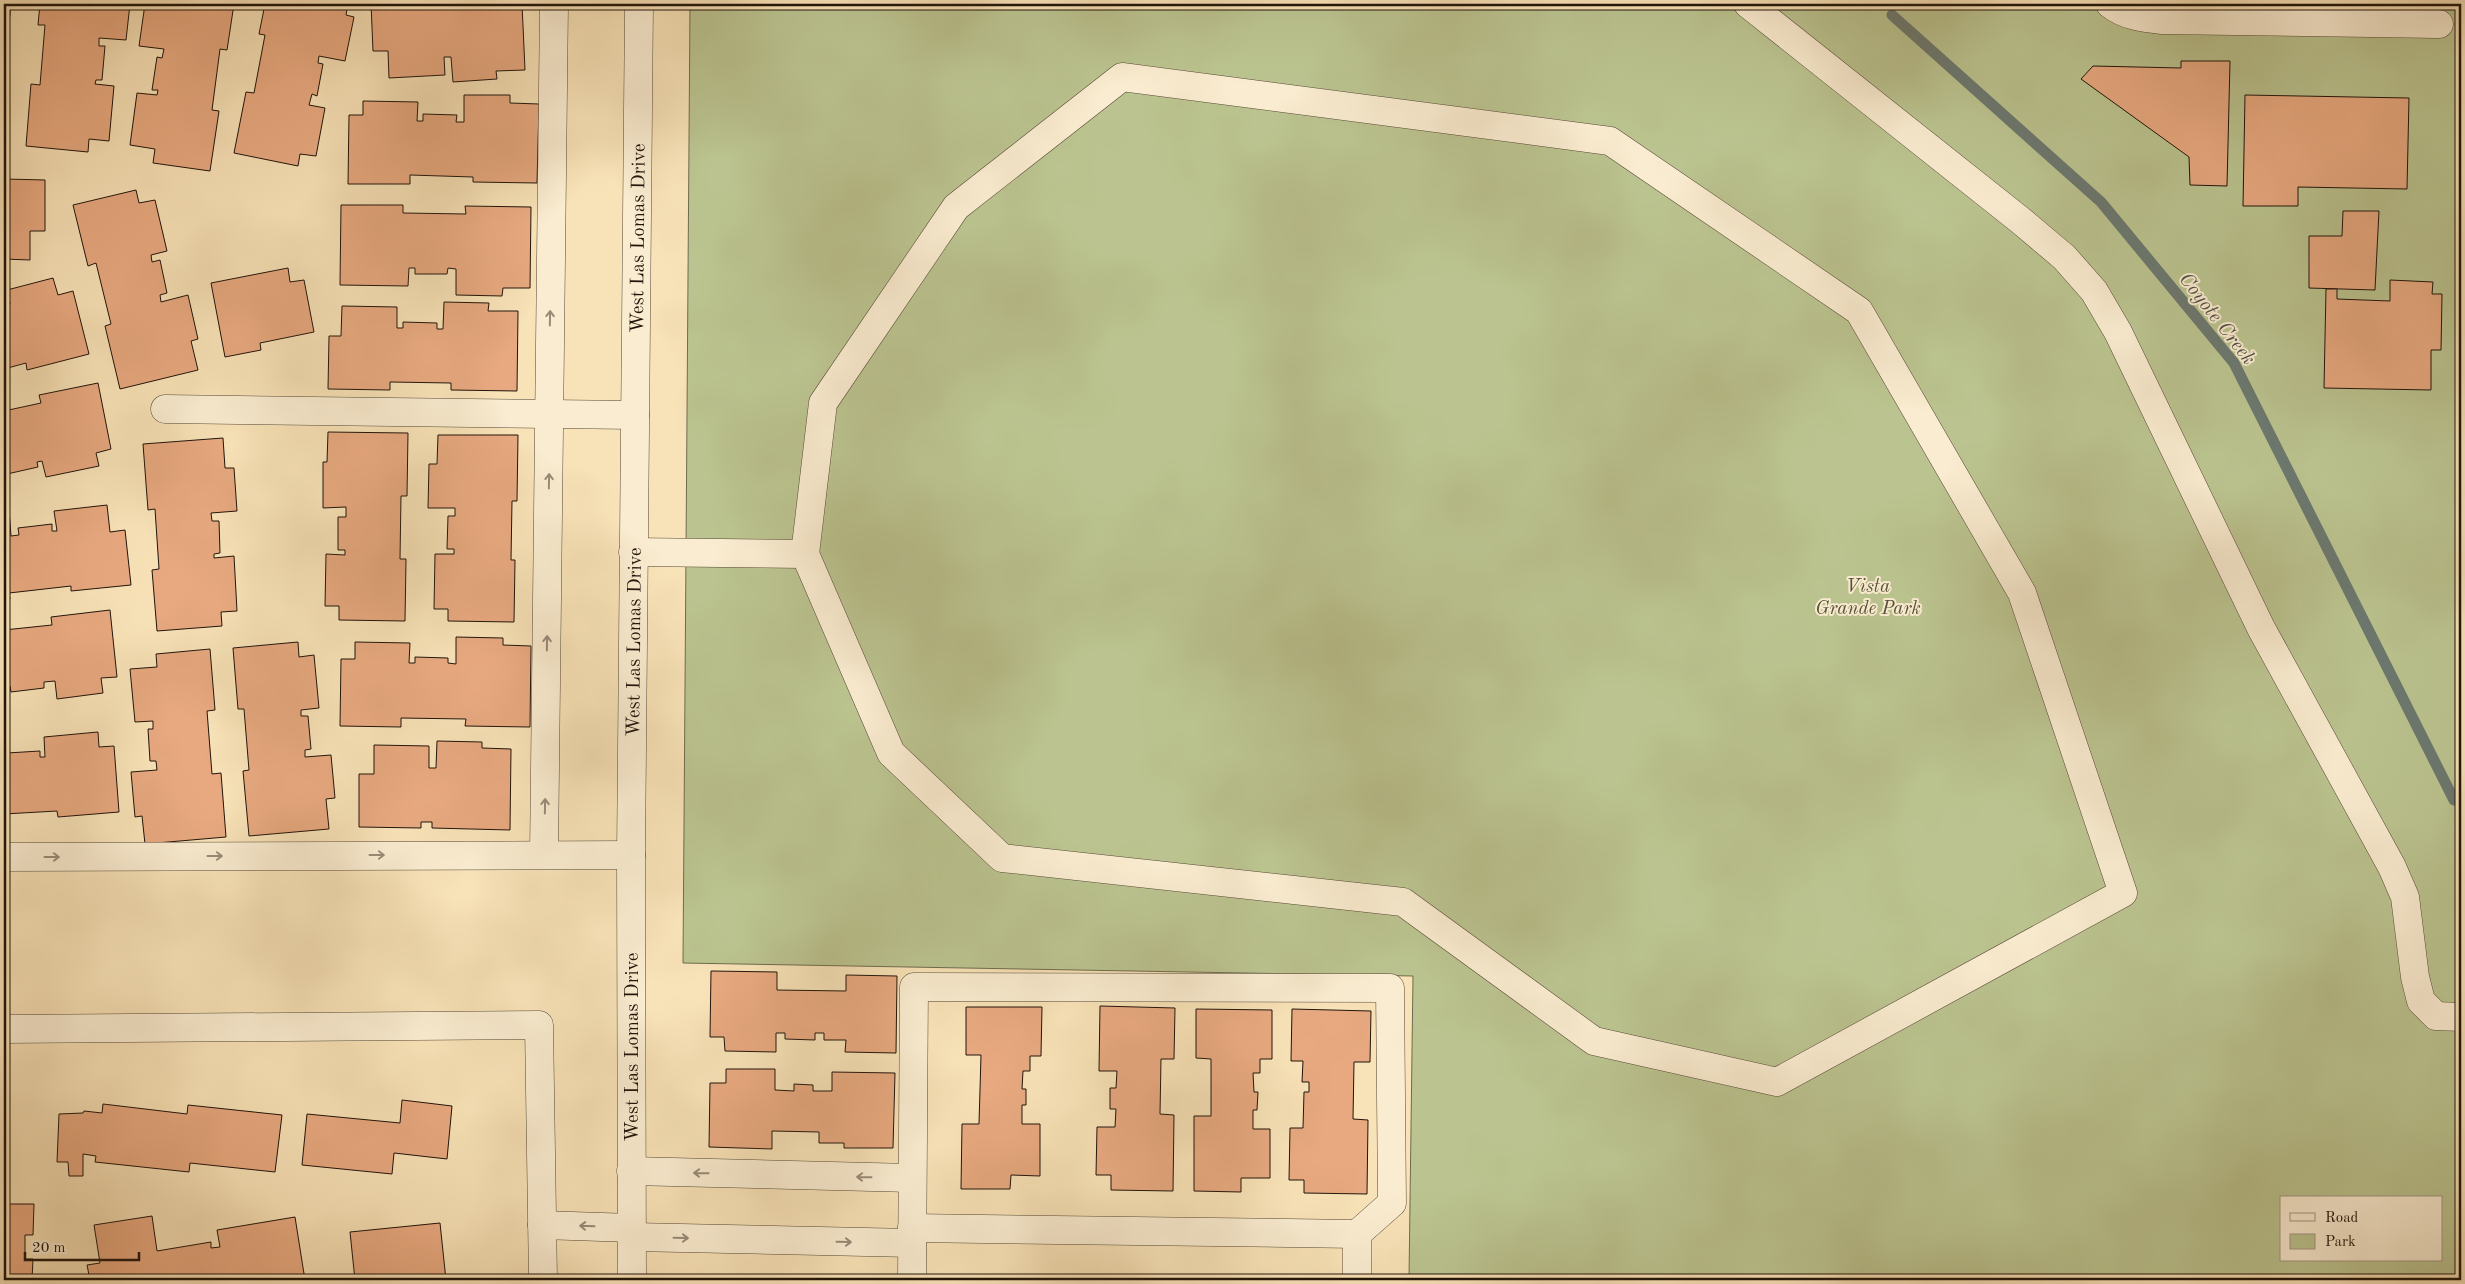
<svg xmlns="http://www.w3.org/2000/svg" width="2465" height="1284" viewBox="0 0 2465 1284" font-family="'Old Standard TT',serif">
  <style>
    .green { fill: #bbc490; stroke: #6e6c4e; fill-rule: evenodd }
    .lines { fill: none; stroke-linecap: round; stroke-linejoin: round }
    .stream { stroke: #6c7970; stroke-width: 11 }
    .building { fill: #e8a980; stroke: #20140b }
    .minor-casing { stroke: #564836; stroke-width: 29 }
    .minor { stroke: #faecd0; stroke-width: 28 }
    .oneway { stroke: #988b77 }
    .labels { text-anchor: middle; stroke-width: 4; stroke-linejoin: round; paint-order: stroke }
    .street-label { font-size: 19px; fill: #20140b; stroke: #faecd0 }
    .park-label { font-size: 19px; font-style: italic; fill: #56523a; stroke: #faecd0 }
    .water-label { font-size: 20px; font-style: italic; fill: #4c4f46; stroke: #faecd0 }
  </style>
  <rect width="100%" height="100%" fill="#f8e2b7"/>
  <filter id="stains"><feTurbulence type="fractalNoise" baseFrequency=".004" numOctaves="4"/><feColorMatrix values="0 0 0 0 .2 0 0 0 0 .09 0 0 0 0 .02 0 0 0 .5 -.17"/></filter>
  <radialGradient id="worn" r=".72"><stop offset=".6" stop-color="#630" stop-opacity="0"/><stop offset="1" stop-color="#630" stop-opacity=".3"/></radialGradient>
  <!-- green -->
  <path class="green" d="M690,4H2461V1280H1409L1413,976L683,963ZM2281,1198H2441V1260H2281Z"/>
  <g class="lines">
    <!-- stream -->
    <path class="stream" d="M1892,15L2101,202L2234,363L2454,800"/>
  </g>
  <!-- building -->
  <g class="building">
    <rect x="4" y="4" width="6" height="12"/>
    <path d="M40,4H130L126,40L99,38V46H105L102,80H96L95,84L114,86L109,141L89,139L88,152L26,146L31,84L40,85L45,25H38Z"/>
    <path d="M145,4H234L227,50L220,49L212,110L219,111L210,171L153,163L155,149L130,145L137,93L157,95L158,90H152L157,57L162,58L164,49L139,46Z"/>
    <path d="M265,4H348L346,15L354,17L345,61L319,56L318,63L323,64L317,96L312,94L309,105L325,108L316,156L300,154L298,166L234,153L246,92L254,93L265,35L259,34Z"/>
    <path d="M371,4H522L525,70L496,71L497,79L453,82L451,57H444L445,75L389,78L388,51H373Z"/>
    <path d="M2181,61H2230L2227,186L2190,185L2189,157L2081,79L2093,66L2181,68Z"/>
    <path d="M4,75L8,76L6,138H4Z"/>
    <path d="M464,95H510V103L539,104L537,183L473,182V177L410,175V184H348L349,115H363V101L418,102L417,121H423V114L457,115L456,122H464Z"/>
    <path d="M2245,95L2409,98L2407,189L2298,187V206H2243Z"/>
    <path d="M4,179L45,180V231H30V260L4,259Z"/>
    <path d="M136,190L139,203L155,200L167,251L151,255L152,262L160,260L167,293L160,295L161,302L188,295L198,339L191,341L198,370L120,389L105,326L111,324L96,263L88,266L73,205Z"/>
    <path d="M341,205H403V213L466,214L465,206L531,207L530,288H503L502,296L456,295V269L448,268L447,274H415V268H409L408,286L340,285Z"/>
    <path d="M2343,211H2379L2375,290L2309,288V236H2342Z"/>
    <path d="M288,268L290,282L304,280L314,332L260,343L261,350L225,357L211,283Z"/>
    <path d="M53,278L58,295L73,291L89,354L27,370L26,363L4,369V305L10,304L7,290Z"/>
    <path d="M2390,280L2433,282L2432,294H2442L2441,350H2431V390L2324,388L2326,289H2337V299L2390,301Z"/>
    <path d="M444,302L489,303L488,311H518L517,391L451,390V383L390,382V390L328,389L329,336H341L342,306L397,307V328H403V322L437,323V329H443Z"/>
    <path d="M98,383L111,449L96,453L99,466L46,477L42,461L37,462L38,467L7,474L6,468H4V411L41,403L39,395Z"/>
    <path d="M328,432L408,433L407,496H401L400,559H406L405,621L339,620V606H325L326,554L345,555V550H338V517H346V507L323,508V462H327Z"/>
    <path d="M438,435H518L517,501H512L511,560H515L514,622L448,621V609H434L435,554H454V549H447L448,516H455V508H428L429,464H437Z"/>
    <path d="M223,438L225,468H234L237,511L211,513L212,521H219L220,553L214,554V558L234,556L237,611L221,612L222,626L157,631L152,570L159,569L155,509L148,510L143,444Z"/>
    <path d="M107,505L110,532L125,530L131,585L71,591V586L9,593L10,599H4V510H9L11,536L19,535L18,528L52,524V531H57L54,511Z"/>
    <path d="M110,610L117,677L101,678L103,693L57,699L55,681L44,682V688L11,692L10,686H4V630L52,625L51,617Z"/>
    <path d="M456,637L503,638V645L531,646L530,727L465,726L466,719L401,718V727L340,726L341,659H355V642L410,643L409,663H415V657L448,658V663L456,664Z"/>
    <path d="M298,642L299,657L314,655L319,708L301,710V716H308L311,749L305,750V757L331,755L335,798L326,799L329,829L249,836L243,771L249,770L244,709H238L233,648Z"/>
    <path d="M210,649L215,710L207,711L212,774L221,773L226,837L145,844L142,816L135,817L131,772L157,770L156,761H150L148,729H153V721L135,722L130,669L157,667L156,654Z"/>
    <path d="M98,732L99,747L114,746L119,812L58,817L57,811L4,814V760H8L7,753L40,751V757H45L44,737Z"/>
    <path d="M437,741L482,742V748L511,749L510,830L432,828V822H421V828L359,827V774H374V745L429,746V768H436Z"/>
    <path d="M711,971L777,972V990L846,991V975L897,976L896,1053L845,1052L846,1040H824V1033H815V1040L785,1039V1033H776V1052L725,1051L724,1037H710Z"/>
    <path d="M1100,1006L1175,1008L1174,1059H1161L1160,1114L1174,1115L1173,1191L1111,1190V1175H1096L1097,1127H1115L1116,1109H1110V1088H1116L1117,1071H1099Z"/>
    <path d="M966,1007H1042L1041,1056H1030V1071H1023L1022,1089H1026V1105H1022V1124H1040V1176L1011,1175L1010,1189H961L962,1124H979L981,1055H966Z"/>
    <path d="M1196,1009L1272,1010V1059H1260V1073H1253L1254,1092H1258L1257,1110H1253V1129H1270V1178H1241V1192L1194,1191V1116H1211V1059L1196,1058Z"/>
    <path d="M1292,1009L1371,1011L1370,1062H1354L1353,1119L1368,1120L1367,1194L1304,1193V1180H1289L1290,1128H1303L1304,1092H1309V1082H1302L1303,1061H1291Z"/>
    <path d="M726,1069H775V1090L794,1091V1084L813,1085V1091H832V1072L895,1073L893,1148H844V1143H819V1132L772,1131V1149L709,1147L710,1083H726Z"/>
    <path d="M402,1100L452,1106L447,1159L394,1153L392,1174L302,1165L307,1114L400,1123Z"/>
    <path d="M103,1104L187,1114L188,1105L282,1115L275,1172L190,1163L189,1172L95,1162L96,1156L83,1154V1176H69L68,1162H57L59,1114L83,1113L84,1111L102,1113Z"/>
    <path d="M4,1204H34L33,1235H25V1259H33L32,1280H4Z"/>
    <path d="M152,1216L157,1251L211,1242V1248L220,1247L217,1230L295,1217L305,1280H90L87,1265L100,1263L94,1225Z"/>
    <path d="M440,1223L446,1280H355L350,1232Z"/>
  </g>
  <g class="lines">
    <!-- minor casing -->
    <g class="minor-casing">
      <g id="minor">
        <path d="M1748,4L2020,220L2064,257L2094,291L2118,332L2261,628L2392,867L2405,897L2415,977L2421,1001L2436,1016L2461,1017"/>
        <path d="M2110,4C2125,16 2143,18 2162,20L2439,24"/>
        <path d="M1122,77L1610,141L1859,311L2022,593L2123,893L1777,1082L1594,1041L1403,902L1002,858L891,753L805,554L823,403L956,207Z"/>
        <path d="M165,409L635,415"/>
        <path d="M633,552L805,554"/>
        <path d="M544,854L554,4"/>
        <path d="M4,857L631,855"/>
        <path d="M4,1029L539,1025L543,1280"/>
        <path d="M631,1171L912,1178"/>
        <path d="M542,1225L632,1228"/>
        <path d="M912,1228L1357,1234"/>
        <path d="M633,1237L912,1243"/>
        <path id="s1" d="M632,1280L631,855L639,4"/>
        <path d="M912,1280L914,987L1390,988L1392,1203L1357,1234V1280"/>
      </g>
    </g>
    <!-- minor -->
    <use href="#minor" class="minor"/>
  </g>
  <!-- one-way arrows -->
  <defs><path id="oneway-shaft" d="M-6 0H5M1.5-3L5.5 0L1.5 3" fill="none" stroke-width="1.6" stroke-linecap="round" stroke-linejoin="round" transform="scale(1.25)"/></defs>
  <g class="oneway">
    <use href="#oneway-shaft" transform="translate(550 318) rotate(-89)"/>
    <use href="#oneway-shaft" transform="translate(549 481) rotate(-89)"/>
    <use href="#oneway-shaft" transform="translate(547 643) rotate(-89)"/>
    <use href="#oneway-shaft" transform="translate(545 806) rotate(-89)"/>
    <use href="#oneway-shaft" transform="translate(377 855)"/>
    <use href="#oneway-shaft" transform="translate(215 856)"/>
    <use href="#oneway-shaft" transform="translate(52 857)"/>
    <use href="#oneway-shaft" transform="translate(701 1173) rotate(-179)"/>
    <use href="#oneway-shaft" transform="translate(864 1177) rotate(-179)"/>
    <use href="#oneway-shaft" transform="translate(587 1226) rotate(-178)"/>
    <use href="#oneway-shaft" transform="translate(681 1238) rotate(1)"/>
    <use href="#oneway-shaft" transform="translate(844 1242) rotate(1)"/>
  </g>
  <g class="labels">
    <!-- street labels -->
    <g class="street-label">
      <text dy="7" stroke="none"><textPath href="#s1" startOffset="1042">West Las Lomas Drive</textPath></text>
      <text dy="7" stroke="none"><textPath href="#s1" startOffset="638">West Las Lomas Drive</textPath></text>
      <text transform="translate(631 1047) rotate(-90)" y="7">West Las Lomas Drive</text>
    </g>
    <!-- park labels -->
    <g class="park-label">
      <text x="1868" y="592">Vista<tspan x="1868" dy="22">Grande Park</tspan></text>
    </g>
    <!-- water labels -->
    <g class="water-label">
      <text transform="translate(2218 318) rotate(52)" y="7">Coyote Creek</text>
    </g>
  </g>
  <!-- margin -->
  <rect width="2465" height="1284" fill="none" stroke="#f8e2b7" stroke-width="20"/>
  <rect x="5" y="5" width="2455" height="1274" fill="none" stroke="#20140b" stroke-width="2.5"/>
  <rect x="10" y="10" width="2445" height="1264" fill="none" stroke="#20140b"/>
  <!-- legend -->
  <rect x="2280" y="1196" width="162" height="65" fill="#faecd0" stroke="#a39681"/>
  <rect x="2290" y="1213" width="25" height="8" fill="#faecd0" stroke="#a39681"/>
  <text x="2325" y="1222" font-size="15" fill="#20140b">Road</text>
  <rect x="2290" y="1234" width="25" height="15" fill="#bbc490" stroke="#a39681"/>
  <text x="2325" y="1246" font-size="15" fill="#20140b">Park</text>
  <!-- scale -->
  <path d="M25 1252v8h114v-8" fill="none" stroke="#20140b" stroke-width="2.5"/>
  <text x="32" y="1252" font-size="15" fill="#20140b" stroke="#faecd0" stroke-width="4" paint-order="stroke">20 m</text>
  <rect width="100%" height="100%" filter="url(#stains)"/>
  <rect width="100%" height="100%" fill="url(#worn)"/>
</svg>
